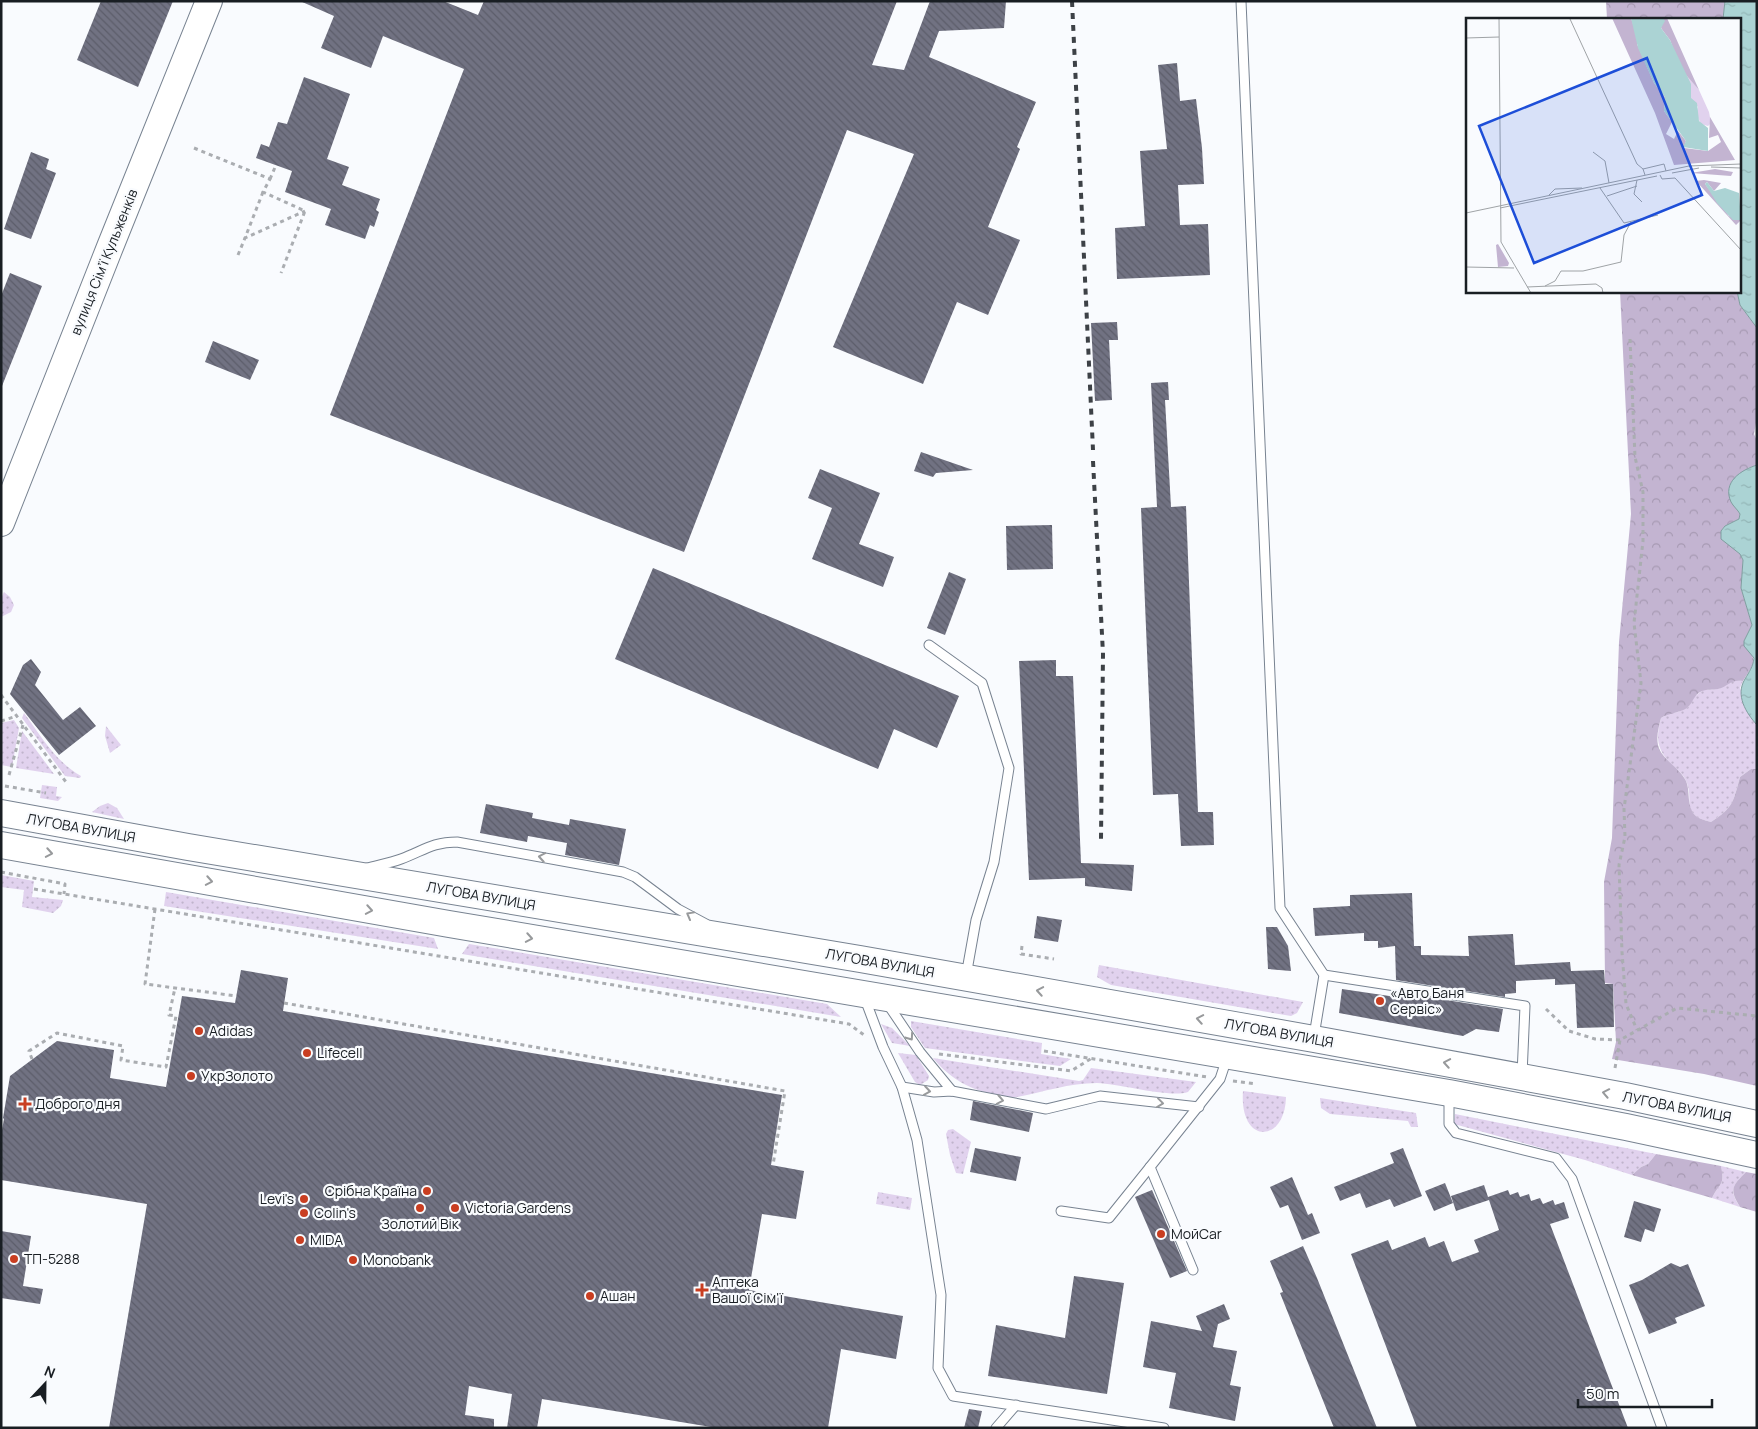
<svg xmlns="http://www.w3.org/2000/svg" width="1758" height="1429" viewBox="0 0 1758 1429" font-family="Manrope,sans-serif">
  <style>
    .grass { fill: url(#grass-dots) }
    .forest { fill: url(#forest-crowns) }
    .water { fill: url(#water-ripples); stroke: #7f9d9f }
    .building { fill: url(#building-back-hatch) }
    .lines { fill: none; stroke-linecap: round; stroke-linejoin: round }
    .service-casing { stroke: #788391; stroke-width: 11 }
    .secondary-casing { stroke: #788391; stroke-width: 28 }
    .path { stroke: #aaadb1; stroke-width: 3; stroke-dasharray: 4 4; stroke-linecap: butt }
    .service { stroke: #fff; stroke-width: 9 }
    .secondary { stroke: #fff; stroke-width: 26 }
    .rail { stroke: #3d4146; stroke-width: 4; stroke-dasharray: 6 6; stroke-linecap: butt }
    .oneway { stroke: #989a9c }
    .poi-dot { fill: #c93e21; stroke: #f9fbfe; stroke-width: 2 }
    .labels { text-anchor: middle; stroke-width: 4.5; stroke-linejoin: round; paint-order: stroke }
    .street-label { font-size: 14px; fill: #191e23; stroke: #f9fbfe }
    .poi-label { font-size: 14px; fill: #191e23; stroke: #f9fbfe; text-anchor: start }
    .inset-road { fill: none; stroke: #9fa3a6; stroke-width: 1 }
    .view { fill: #1d4ed8; fill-opacity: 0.15; stroke: #1d4ed8; stroke-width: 2.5 }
    .inset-edge { fill: none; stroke: #191e23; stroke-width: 2.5 }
  </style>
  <defs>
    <pattern id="grass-dots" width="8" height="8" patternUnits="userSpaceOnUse" patternTransform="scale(1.25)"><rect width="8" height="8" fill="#e1d2ee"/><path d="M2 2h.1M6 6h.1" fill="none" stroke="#c0b4cc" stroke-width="1.8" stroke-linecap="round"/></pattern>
    <pattern id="forest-crowns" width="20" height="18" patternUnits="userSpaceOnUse" patternTransform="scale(1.25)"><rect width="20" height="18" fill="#c3b4d1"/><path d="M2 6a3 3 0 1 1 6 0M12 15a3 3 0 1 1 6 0" fill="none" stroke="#a79ab3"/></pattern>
    <pattern id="water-ripples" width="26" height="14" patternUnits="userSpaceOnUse" patternTransform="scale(1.25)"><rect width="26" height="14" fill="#abd3d4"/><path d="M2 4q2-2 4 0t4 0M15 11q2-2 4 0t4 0" fill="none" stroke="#93b5b6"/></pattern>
    <pattern id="building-back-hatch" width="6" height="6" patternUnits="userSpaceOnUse" patternTransform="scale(1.25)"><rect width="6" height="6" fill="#717282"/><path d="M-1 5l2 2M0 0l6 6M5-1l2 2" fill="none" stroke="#5c5d6a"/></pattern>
  </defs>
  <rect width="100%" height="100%" fill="#f9fbfe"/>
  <!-- grass -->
  <g class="grass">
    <path d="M4,592L10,597L14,605L11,612L1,617V599Z"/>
    <path d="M1735,680L1743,681L1740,688L1757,725V769H1751L1740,777C1733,802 1734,807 1711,822C1679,815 1695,799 1686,781C1683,773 1676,769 1671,764C1656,748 1656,738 1661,718L1670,713L1678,712L1688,707L1694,697L1703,690L1718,689Z"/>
    <path d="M24,713C41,736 56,762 81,776L80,778L65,776L22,718Z"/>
    <path d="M14,720L19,728L12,767L1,765V723Z"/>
    <path d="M106,726L121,745L110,753L105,736Z"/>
    <path d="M22,731L54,774L16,768Z"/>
    <path d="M42,785L57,787L56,796L62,797L58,801L40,798Z"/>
    <path d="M108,803L117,808L124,819L92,812L100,806Z"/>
    <path d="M1,875L34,881L32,897L63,900L61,906L53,913L22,907L24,890L1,887Z"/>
    <path d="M166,892L434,938L438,949L164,906Z"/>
    <path d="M469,944L827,1004L841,1017L462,954Z"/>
    <path d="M1099,965L1303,1002L1297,1013L1291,1016L1111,985L1097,977Z"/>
    <path d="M911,1021L1042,1043L1041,1054L1071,1059L1060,1066L925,1048L911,1027Z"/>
    <path d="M881,1024L892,1028L910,1046L892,1043Z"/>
    <path d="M898,1053L916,1055L929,1076L928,1080L920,1085L915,1082Z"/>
    <path d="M933,1058L1079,1081L1083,1080L1091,1068L1196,1082L1188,1092C1169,1098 1121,1084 1097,1083C1069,1083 1044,1092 1017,1097C1011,1098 1005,1096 998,1095C971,1090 951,1080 933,1058Z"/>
    <path d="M1243,1091L1286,1097C1285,1144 1239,1145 1243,1091Z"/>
    <path d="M1320,1098L1416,1113L1418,1127H1411L1408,1121L1330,1114L1321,1108Z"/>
    <path d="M1455,1114L1656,1154L1648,1164L1641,1167L1632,1175L1585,1160L1454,1124Z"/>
    <path d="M953,1129L971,1142L963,1174L956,1173L950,1155L946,1134L948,1130Z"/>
    <path d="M1721,1166L1746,1172C1732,1186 1729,1190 1740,1207L1712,1198C1720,1182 1725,1186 1721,1166Z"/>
    <path d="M878,1192L912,1198L910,1210L876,1204Z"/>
  </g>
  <!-- forest -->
  <g class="forest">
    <path d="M1606,1H1725L1723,19H1607Z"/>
    <path d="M1620,291H1737L1740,305L1757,328V417L1754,434L1757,441V465L1748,468L1731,501L1740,514L1739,519L1725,526L1721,531V538L1740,554L1743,560L1741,588L1752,625L1744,641C1757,662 1756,661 1743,681C1730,679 1729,686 1718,689C1713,690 1707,689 1702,691C1694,694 1693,703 1687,708C1679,713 1669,713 1661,718C1659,726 1656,736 1658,745C1661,759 1680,768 1686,781C1690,790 1687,801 1692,811C1695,818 1704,820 1711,822C1734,807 1733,802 1740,777L1751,769H1757V1086L1704,1074L1612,1059L1616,1042L1613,984L1605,983L1604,882L1612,838L1619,642L1631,514Z"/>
    <path d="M1656,1154L1721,1166C1725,1186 1720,1182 1712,1198L1632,1175L1641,1167L1648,1164Z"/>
    <path d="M1746,1172L1757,1174V1212L1740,1207C1729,1189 1732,1186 1746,1172Z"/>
  </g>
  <!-- water -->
  <g class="water">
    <path d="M1725,1H1757V328L1740,305L1737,291H1739V19H1723Z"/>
    <path d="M1757,465V725C1746,713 1735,695 1745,679C1749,672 1753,667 1754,658L1744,646V641L1752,625L1741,588L1743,560L1740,554L1721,539V531L1725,526L1739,519L1740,514C1738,510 1733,506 1731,502C1722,482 1741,470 1757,465Z"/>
  </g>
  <!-- building -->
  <g class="building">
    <path d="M101,1H173L138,87L77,60Z"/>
    <path d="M300,1H443L478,15L484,1H897L872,65L904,70L930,1H1006L1004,28L939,31L929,57L1036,102L1017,147L1020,149L988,227L1020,240L988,315L957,302L923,384L833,347L914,154L847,130L684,552L330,415L464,69L383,36L371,68L321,48L334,16Z"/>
    <path d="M1177,63L1180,101L1196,99L1202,148L1204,184L1178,185L1180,225L1208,224L1210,275L1117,279L1115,228L1145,226L1140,151L1167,149L1158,65Z"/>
    <path d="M304,77L350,94L327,159L349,167L342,185L380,199L376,210L379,212L374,227L370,225L365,239L325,225L331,209L285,192L292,171L256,158L261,144L269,147L278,122L287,124Z"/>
    <path d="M31,152L49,159L46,169L56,173L31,239L4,229Z"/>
    <path d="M10,273L42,286L2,386L1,296Z"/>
    <path d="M1117,322L1118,340H1109L1112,400L1095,401L1091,323Z"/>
    <path d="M213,341L259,360L250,380L205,362Z"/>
    <path d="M1168,382L1169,400H1165L1171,507L1186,506L1198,812H1213L1214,845L1181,846L1178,794L1153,795L1141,508L1157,507L1151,383Z"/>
    <path d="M921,452L973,470L936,473L933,477L914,471Z"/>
    <path d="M820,469L880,493L859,544L894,557L883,587L812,559L832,508L808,498Z"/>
    <path d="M1052,525L1053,569L1007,570L1006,526Z"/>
    <path d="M653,568L959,696L937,748L894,729L878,769L615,659Z"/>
    <path d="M949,572L966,579L945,635L927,628Z"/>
    <path d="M31,659L41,672L35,685L63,720L80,707L96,726L59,755L10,694L23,665Z"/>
    <path d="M1056,660V676H1073L1081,863L1134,865L1132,891L1085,886V878L1029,880L1019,661Z"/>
    <path d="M486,804L533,813L532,818L569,825L570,819L626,829L619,865L565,855L567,843L528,836L527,842L480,833Z"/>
    <path d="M1412,893L1414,946H1421V955L1469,956L1468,936L1513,934L1515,965L1570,962L1571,971L1604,970L1605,984H1613L1614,1027L1577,1028L1575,984L1555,985V979L1516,981V993L1505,994V997L1396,980L1395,946L1378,948V941H1364V933L1315,936L1313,908L1350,906V895Z"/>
    <path d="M1037,916L1062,920L1058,942L1034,938Z"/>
    <path d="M1266,927H1277L1288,946L1291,971L1268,969Z"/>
    <path d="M241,970L288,978L283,1011L782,1095L771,1165L804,1171L796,1219L762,1214L749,1290L903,1316L896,1359L841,1349L828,1428H717L542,1399L537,1428H507L512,1394L469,1386L465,1415L494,1419V1428H109L147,1204L1,1180V1135L4,1119L3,1118L10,1076L57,1041L114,1050L110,1078L166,1087L182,996L235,1003Z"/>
    <path d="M1342,989L1396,997V992L1503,1009L1499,1032L1476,1029L1463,1036L1339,1013Z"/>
    <path d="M973,1101L1033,1113L1029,1132L970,1120Z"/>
    <path d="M975,1148L1021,1157L1016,1181L970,1172Z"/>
    <path d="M1403,1148L1422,1196L1394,1207L1390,1199L1366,1208L1360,1193L1340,1201L1334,1187L1394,1163L1390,1153Z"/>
    <path d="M1292,1177L1308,1215L1312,1213L1320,1233L1302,1240L1288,1205L1280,1208L1270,1187Z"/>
    <path d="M1445,1183L1453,1203L1434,1211L1425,1191Z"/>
    <path d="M1484,1185L1488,1197L1508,1190L1510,1195L1518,1192L1520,1197L1529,1194L1531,1201L1540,1198L1543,1204L1553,1200L1555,1205L1564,1202L1569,1218L1550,1224L1628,1428H1417L1351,1254L1388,1240L1392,1250L1425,1237L1429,1247L1444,1241L1452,1262L1479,1252L1474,1240L1499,1230L1489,1200L1456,1211L1451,1196Z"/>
    <path d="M1152,1190L1187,1271L1170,1278L1135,1197Z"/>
    <path d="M1634,1201L1661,1209L1654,1232L1645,1229L1641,1242L1624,1237Z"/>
    <path d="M1,1231L31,1236L23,1286L43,1289L40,1304L1,1298Z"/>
    <path d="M1303,1246L1317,1278L1377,1428H1334L1280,1293L1283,1292L1270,1261Z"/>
    <path d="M1671,1263L1680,1267L1688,1264L1705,1306L1675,1318L1677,1323L1649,1334L1629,1285L1642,1280Z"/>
    <path d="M1074,1276L1124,1283L1107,1394L988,1376L996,1325L1065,1338Z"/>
    <path d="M1224,1304L1230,1319L1218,1324L1213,1347L1237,1351L1230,1385L1241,1387L1235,1421L1169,1408L1176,1373L1143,1367L1151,1321L1202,1331L1196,1316Z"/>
    <path d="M969,1409L982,1411L978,1428H964Z"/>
  </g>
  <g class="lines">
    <!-- service casing -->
    <g class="service-casing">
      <g id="service">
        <path d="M1241,1L1280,908L1324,975L1314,1036"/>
        <path d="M929,645L982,683L1009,768L994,862L976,920L966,976"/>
        <path d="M367,868C378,865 390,863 401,859C423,851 432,842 457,842L623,872L635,877L678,909L706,924"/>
        <path d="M1324,975L1525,1006L1522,1075"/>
        <path d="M865,999L883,1047L902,1087L917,1140L941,1295L938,1368L953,1396L1164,1428"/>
        <path d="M887,1003L920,1052L952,1091"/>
        <path d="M902,1087L934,1092L952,1091L1046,1109L1100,1096L1199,1107"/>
        <path d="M1449,1095V1124L1456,1133L1556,1158L1572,1179L1662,1428"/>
        <path d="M1061,1211L1109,1218L1150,1167"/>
        <path d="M1193,1270L1150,1167L1220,1079L1227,1058"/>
        <path d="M996,1428L1016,1405"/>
      </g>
    </g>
    <!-- secondary casing -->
    <g class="secondary-casing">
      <g id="secondary">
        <path d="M1,523L110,247L209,1"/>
        <path d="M1,813L188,847L860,959L1314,1039L1625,1096L1757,1124"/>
        <path d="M1,845L449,924L1449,1093L1626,1127L1757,1155"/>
      </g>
    </g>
    <!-- path -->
    <g class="path">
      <path d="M194,148L270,179L263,192L305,211L281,273"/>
      <path d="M270,179L276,165"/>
      <path d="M263,192L245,238L305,211"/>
      <path d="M238,255L245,238"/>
      <path d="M1630,339L1635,457L1643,492V541L1634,623L1641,683L1624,809L1625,837L1619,865L1622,952L1626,1004L1637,1030"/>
      <path d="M1,695L66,782"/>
      <path d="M1,721L17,716"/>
      <path d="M9,775L23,725"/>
      <path d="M5,786L46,793"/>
      <path d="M1,872L65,884L64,894"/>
      <path d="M34,889L849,1024L864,1035"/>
      <path d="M155,909L145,984L237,996"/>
      <path d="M1022,946L1021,954L1054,959"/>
      <path d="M284,1003L785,1091L773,1165"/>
      <path d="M1546,1009L1569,1031L1595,1039L1620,1040"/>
      <path d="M1044,1051L1207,1077"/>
      <path d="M939,1054L1071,1071L1092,1058"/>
      <path d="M32,1059L29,1051L57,1033L123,1046L121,1060L166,1067L176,1016L169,1015L175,988"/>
      <path d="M1615,1068L1620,1040L1677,1008L1757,1016"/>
      <path d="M1233,1081L1256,1084"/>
    </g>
    <!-- service -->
    <use href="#service" class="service"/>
    <!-- secondary -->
    <use href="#secondary" class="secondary"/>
    <!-- rail -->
    <g class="rail">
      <path d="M1072,1L1093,450"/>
      <path d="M1093,461L1103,654L1101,839"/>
    </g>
  </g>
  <!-- one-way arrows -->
  <defs><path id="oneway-chevron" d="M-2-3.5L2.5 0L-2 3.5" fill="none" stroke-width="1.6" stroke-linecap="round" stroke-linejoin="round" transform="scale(1.25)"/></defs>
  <g class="oneway">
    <use href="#oneway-chevron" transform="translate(49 853) rotate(10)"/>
    <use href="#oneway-chevron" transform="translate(542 857) rotate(-170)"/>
    <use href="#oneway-chevron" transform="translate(209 881) rotate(10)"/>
    <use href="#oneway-chevron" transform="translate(369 910) rotate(10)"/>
    <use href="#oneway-chevron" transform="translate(690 915) rotate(-151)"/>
    <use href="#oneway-chevron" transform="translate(529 938) rotate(10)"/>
    <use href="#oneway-chevron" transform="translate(1040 991) rotate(-170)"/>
    <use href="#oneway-chevron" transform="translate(1200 1019) rotate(-170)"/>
    <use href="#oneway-chevron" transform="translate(910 1037) rotate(55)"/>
    <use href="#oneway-chevron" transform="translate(1447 1063) rotate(-170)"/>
    <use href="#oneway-chevron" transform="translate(927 1091) rotate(8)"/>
    <use href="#oneway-chevron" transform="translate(1606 1093) rotate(-169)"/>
    <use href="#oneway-chevron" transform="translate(1000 1100) rotate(11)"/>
    <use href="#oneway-chevron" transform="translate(1160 1103) rotate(7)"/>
  </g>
  <!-- markers -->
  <g class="poi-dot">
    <circle cx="1380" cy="1001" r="5"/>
    <circle cx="199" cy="1031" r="5"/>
    <circle cx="307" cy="1053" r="5"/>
    <circle cx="191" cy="1076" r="5"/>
    <path d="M22.5 1096.5h5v5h5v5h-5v5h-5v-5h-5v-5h5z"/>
    <circle cx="427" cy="1191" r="5"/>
    <circle cx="304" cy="1199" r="5"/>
    <circle cx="420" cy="1208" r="5"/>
    <circle cx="455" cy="1208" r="5"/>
    <circle cx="304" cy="1213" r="5"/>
    <circle cx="1161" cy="1234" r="5"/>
    <circle cx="300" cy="1240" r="5"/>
    <circle cx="14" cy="1259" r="5"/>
    <circle cx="353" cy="1260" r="5"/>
    <path d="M699.5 1282.5h5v5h5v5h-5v5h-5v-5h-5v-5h5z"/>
    <circle cx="590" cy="1296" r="5"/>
  </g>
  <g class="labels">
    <!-- street labels -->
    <g class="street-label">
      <text transform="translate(104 262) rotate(-68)" y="5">вулиця Сімʼї Кульженків</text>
      <text transform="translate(81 828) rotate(10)" y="5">ЛУГОВА ВУЛИЦЯ</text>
      <text transform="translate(481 896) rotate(10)" y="5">ЛУГОВА ВУЛИЦЯ</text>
      <text transform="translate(880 963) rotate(10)" y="5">ЛУГОВА ВУЛИЦЯ</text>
      <text transform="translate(1279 1033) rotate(10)" y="5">ЛУГОВА ВУЛИЦЯ</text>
      <text transform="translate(1677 1107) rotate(11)" y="5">ЛУГОВА ВУЛИЦЯ</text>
    </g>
    <!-- poi labels -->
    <g class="poi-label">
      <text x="1390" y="998">«Авто Баня<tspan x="1390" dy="16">Сервіс»</tspan></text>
      <text x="209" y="1036">Adidas</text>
      <text x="317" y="1058">Lifecell</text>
      <text x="201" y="1081">УкрЗолото</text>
      <text x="35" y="1109">Доброго дня</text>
      <text x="417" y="1196" text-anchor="end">Срібна Країна</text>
      <text x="294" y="1204" text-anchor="end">Levi's</text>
      <text x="465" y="1213">Victoria Gardens</text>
      <text x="314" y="1218">Colin's</text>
      <text x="420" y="1229" text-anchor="middle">Золотий Вік</text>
      <text x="1171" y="1239">МойCar</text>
      <text x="310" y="1245">MIDA</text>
      <text x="24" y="1264">ТП-5288</text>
      <text x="363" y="1265">Monobank</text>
      <text x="712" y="1287">Аптека<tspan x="712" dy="16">Вашої Сім'ї</tspan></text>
      <text x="600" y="1301">Ашан</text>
    </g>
  </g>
  <!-- overview -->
  <g transform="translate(1466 18)">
    <rect width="275" height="275" fill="#f9fbfe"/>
    <path d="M220,56L233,72L243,94L245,105L242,108L235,106L230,96L232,89L225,81Z" fill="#e1d2ee"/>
    <path d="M146,0H165L172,20L171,26L188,65L199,79L198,93L206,104L200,116L208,121L212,113L220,123L218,130L242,133L255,124L252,117L243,120L244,99L269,142L208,147L189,95ZM197,0H201L233,72L215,51L204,22L195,10ZM249,151L267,154L265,158L225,155ZM238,162L255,165L248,173L241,164L239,166L263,198L275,202L270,207L230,163ZM32,226L43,245L42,248L32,249L30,227Z" fill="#c3b4d1"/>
    <path d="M165,0H197L199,3L195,10L204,22L225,66V80L231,85L233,103L242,110V133L217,129L220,123L198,93L199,79L188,65L172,30ZM241,164L248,173L259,170L273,175L275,202H267L251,185L239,166Z" fill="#abd3d4"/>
    <path class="inset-road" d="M33,0L35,224L65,275M104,1L171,146L177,151L179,157M0,20L33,19M127,134L139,143L143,165M245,149L275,150M177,151L198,146L200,153M206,155L233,150M194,157L196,161L209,160L275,232M171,162L168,176L176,184M134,170L158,205L192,197M83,177L89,171L116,170M141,178L171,168M34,190L191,158M0,195L223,148L275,146M0,249L48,250M79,268L89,263L95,253H117L155,244L158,217L165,204M61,269L130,266L136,270L137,275"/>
    <path class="view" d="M181,40L236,177L68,245L13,108Z"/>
    <rect width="275" height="275" class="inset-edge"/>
  </g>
  <!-- border -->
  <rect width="1758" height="1429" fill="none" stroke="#191e23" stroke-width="5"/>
  <!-- north arrow -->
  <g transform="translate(45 1384) rotate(22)" stroke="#f9fbfe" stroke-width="4" paint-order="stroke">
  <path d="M0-4L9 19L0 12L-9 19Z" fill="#191e23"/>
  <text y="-8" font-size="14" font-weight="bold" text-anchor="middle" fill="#191e23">N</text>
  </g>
  <!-- scale -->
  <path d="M1578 1399v8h134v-8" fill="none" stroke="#191e23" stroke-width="2.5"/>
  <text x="1586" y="1399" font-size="15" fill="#191e23" stroke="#f9fbfe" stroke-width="4" paint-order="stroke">50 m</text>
</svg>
